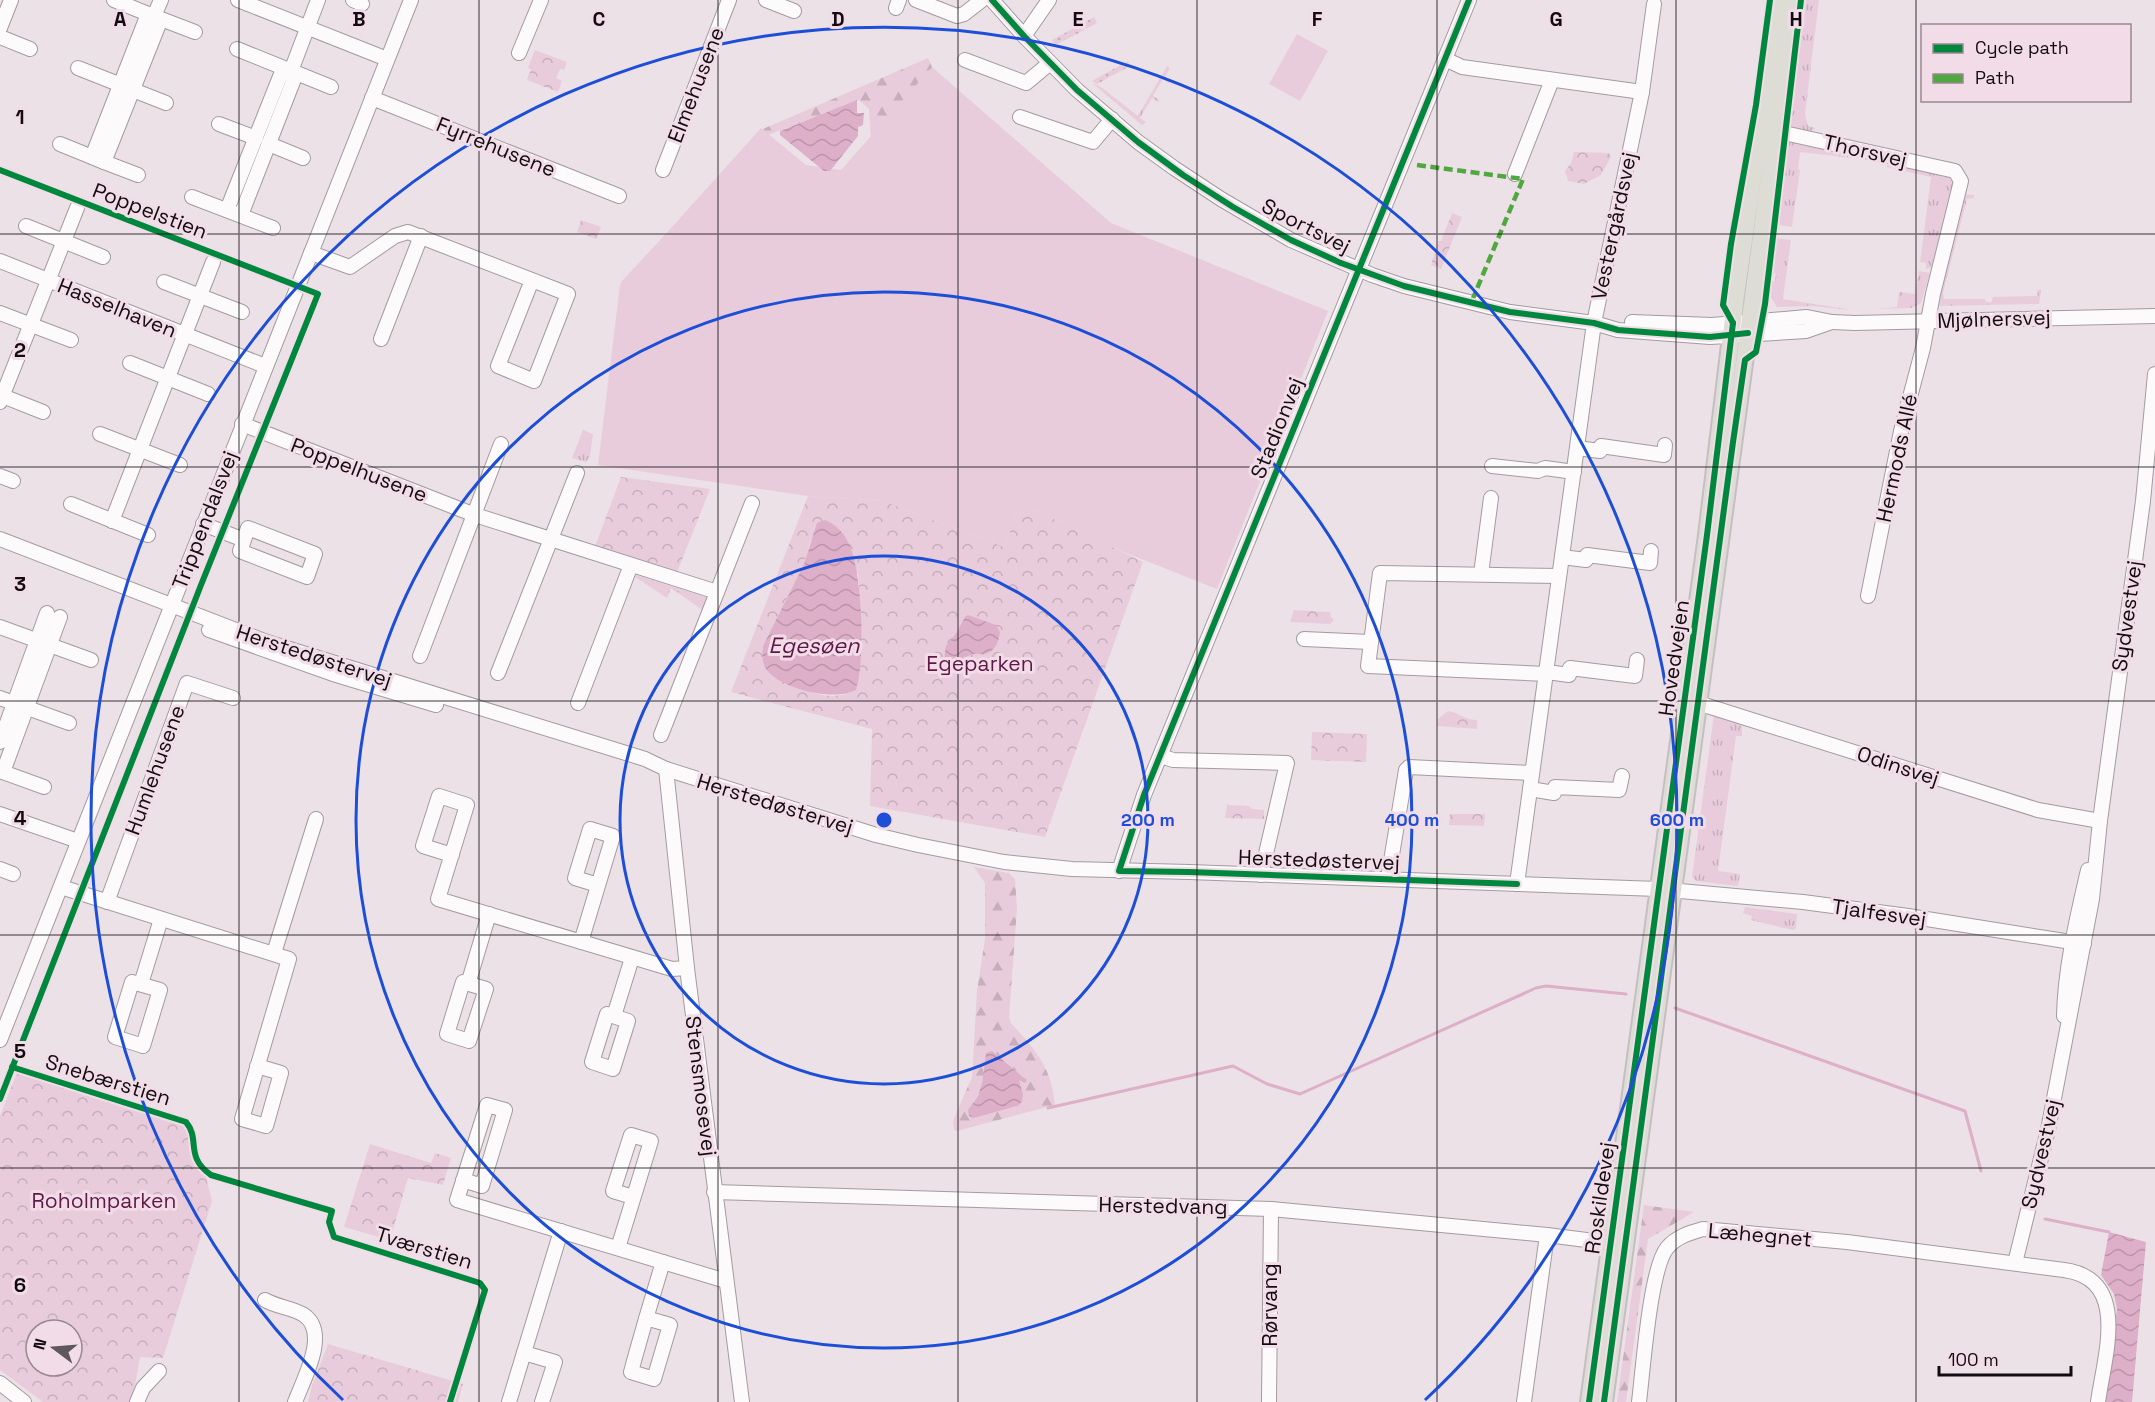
<svg xmlns="http://www.w3.org/2000/svg" width="2155" height="1402" viewBox="0 0 2155 1402" font-family="'Space Grotesk',sans-serif">
  <style>
    .grass { fill: url(#grass-tufts) }
    .forest { fill: url(#forest-firs); fill-rule: evenodd }
    .park { fill: url(#park-crowns); fill-rule: evenodd }
    .garden { fill: url(#garden-dots) }
    .pitch { fill: #e8ccdb }
    .water { fill: url(#water-waves) }
    .lines { fill: none; stroke-linecap: round; stroke-linejoin: round }
    .stream { stroke: #ddafc8; stroke-width: 3 }
    .minor-casing { stroke: #a39ba0; stroke-width: 16 }
    .major-casing { stroke: #c4bfc2; stroke-width: 20 }
    .minor { stroke: #fcfafb; stroke-width: 14 }
    .major { stroke: #ddddd5; stroke-width: 16 }
    .quiet { stroke: #51a841; stroke-width: 4.5; stroke-dasharray: 9 4.5; stroke-linecap: butt }
    .cycleway-casing { stroke: #f1dce7; stroke-width: 10 }
    .cycleway { stroke: #00873e; stroke-width: 6 }
    .grid { fill: none; stroke: #120c0f; stroke-width: 1.5; stroke-opacity: 0.55 }
    .ring { fill: none; stroke: #1d4ed8; stroke-width: 3 }
    .labels { text-anchor: middle; stroke-width: 6; stroke-linejoin: round; paint-order: stroke }
    .street-label { font-size: 21px; fill: #120c0f; stroke: #f1dce7 }
    .park-label { font-size: 21px; fill: #5f1847; stroke: #f1dce7 }
    .water-label { font-size: 22px; font-style: italic; fill: #5d1645; stroke: #f1dce7 }
    .grid-label { font-size: 20px; text-anchor: middle; font-weight: bold; fill: #120c0f; stroke: #f1dce7; stroke-width: 6; stroke-linejoin: round; paint-order: stroke }
    .centre { fill: #1d4ed8; stroke: #f1dce7; stroke-width: 3 }
    .ring-label { font-size: 18px; text-anchor: middle; font-weight: bold; fill: #1d4ed8; stroke: #f1dce7; stroke-width: 6; stroke-linejoin: round; paint-order: stroke }
  </style>
  <defs>
    <pattern id="grass-tufts" width="24" height="20" patternUnits="userSpaceOnUse" patternTransform="scale(1.5)"><rect width="24" height="20" fill="#e8ccdb"/><path d="M3 7l-1-3M5 7V3M7 7l1-3M15 17l-1-3M17 17v-4M19 17l1-3" fill="none" stroke="#c6aebb"/></pattern>
    <pattern id="forest-firs" width="22" height="20" patternUnits="userSpaceOnUse" patternTransform="scale(1.5)"><rect width="22" height="20" fill="#e8ccdb"/><path d="M5 1l3.5 6h-7zM16 11l3.5 6h-7z" fill="#c6aebb"/></pattern>
    <pattern id="park-crowns" width="20" height="18" patternUnits="userSpaceOnUse" patternTransform="scale(1.5)"><rect width="20" height="18" fill="#e8ccdb"/><path d="M2 6a3 3 0 1 1 6 0M12 15a3 3 0 1 1 6 0" fill="none" stroke="#c6aebb"/></pattern>
    <pattern id="garden-dots" width="8" height="8" patternUnits="userSpaceOnUse" patternTransform="scale(1.5)"><rect width="8" height="8" fill="#e8ccdb"/><path d="M2 2h.1M6 6h.1" fill="none" stroke="#c6aebb" stroke-width="1.8" stroke-linecap="round"/></pattern>
    <pattern id="water-waves" width="16" height="10" patternUnits="userSpaceOnUse" patternTransform="scale(1.5)"><rect width="16" height="10" fill="#ddafc8"/><path d="M0 5q4-4 8 0t8 0" fill="none" stroke="#bd95ab"/></pattern>
  </defs>
  <rect width="100%" height="100%" fill="#ece1e7"/>
  <!-- grass -->
  <g class="grass">
    <path d="M1806,0H1819L1805,114L1808,126L1815,128L1810,133L1790,129L1789,124Z"/>
    <path d="M1167,66L1170,68L1165,77L1171,80L1169,83L1163,79L1153,96L1159,100L1158,102L1152,98L1140,118L1146,122L1142,125L1092,83L1101,87L1138,116Z"/>
    <path d="M1789,136L1814,142L1816,148L1851,155L1853,158L1800,152L1798,169L1800,170L1792,227L1778,225Z"/>
    <path d="M1890,163L1950,176L1955,185L1932,267L1926,269V263L1920,262L1931,177L1886,167Z"/>
    <path d="M1963,194L1974,195V198L1967,199L1943,293L1944,299H1985V301L1991,303L1993,297L2037,296L2038,290H2041L2039,304L1940,306L1936,301Z"/>
    <path d="M1777,238L1791,240L1783,299L1852,310L1812,306L1777,307L1770,296L1772,281H1775L1776,274L1773,273Z"/>
    <path d="M1919,271L1930,273L1921,303L1911,308L1880,309L1897,307L1899,292L1915,294Z"/>
    <path d="M583,430L593,434L590,456L586,462L572,458Z"/>
    <path d="M636,575L709,598L704,611L671,588L667,598L635,577Z"/>
    <path d="M1714,714L1742,723V736H1736L1718,871L1740,874L1738,886L1696,881L1692,877Z"/>
    <path d="M1745,907L1797,914L1796,928L1793,930L1751,920L1752,916L1743,913Z"/>
  </g>
  <!-- forest -->
  <g class="forest">
    <path d="M928,58L933,69L871,139L869,109L859,100L763,137L601,451L621,282L765,128Z"/>
    <path d="M974,867L1009,873L1015,879L1017,909L1009,1017L1011,1023C1036,1051 1051,1066 1055,1105L957,1131L954,1130L953,1121L972,1077L977,991L985,939V883ZM992,1051L1025,1078L1019,1080L1023,1098L1017,1106L974,1118L973,1102L978,1096L982,1083L986,1053Z"/>
    <path d="M1644,1205L1694,1212L1648,1239L1626,1402H1617Z"/>
  </g>
  <!-- park -->
  <g class="park">
    <path d="M535,50L567,62L564,70L560,69L556,78L562,81L558,92L527,80L531,69L528,68Z"/>
    <path d="M1574,152L1609,153L1611,157L1601,175L1584,184L1568,181L1565,171L1571,163Z"/>
    <path d="M1452,213L1462,217L1441,269L1431,265L1438,241H1441Z"/>
    <path d="M581,220L601,227L596,239L577,232Z"/>
    <path d="M621,477L710,489L676,575L594,549Z"/>
    <path d="M808,496L883,501L1004,547L1021,503L1143,562L1045,837L870,806L872,729L731,692ZM811,539L858,574C860,607 866,660 855,690C830,705 797,688 773,676L763,646L804,564Z"/>
    <path d="M1294,610L1330,612L1331,617L1334,620L1330,624L1290,622Z"/>
    <path d="M1448,711C1460,713 1462,719 1477,720V729L1437,726L1438,719Z"/>
    <path d="M1312,732L1367,734L1366,762L1311,760Z"/>
    <path d="M1227,805L1249,806L1252,809L1264,810V819L1225,818Z"/>
    <path d="M1450,814H1485L1484,826L1449,825Z"/>
    <path d="M20,1065L192,1121L212,1201L163,1358L140,1357L132,1402H43L0,1370V1116ZM36,1330H72V1366H36Z"/>
    <path d="M370,1144L431,1163L435,1153L451,1158L443,1185L408,1178L390,1240L344,1227Z"/>
    <path d="M328,1344L463,1384L458,1402H308L312,1386Z"/>
  </g>
  <!-- garden -->
  <g class="garden">
    <path d="M1094,17L1097,23L1056,45L1054,44L1052,40Z"/>
    <path d="M1128,61L1130,66L1097,84L1092,81Z"/>
  </g>
  <!-- pitch -->
  <g class="pitch">
    <path d="M1297,34L1328,51L1300,101L1269,84Z"/>
    <path d="M932,67L1111,223L1328,311L1217,589L1116,549L1021,503L1004,547L883,501L808,496L598,465L620,285L761,128L806,165L841,170Z"/>
  </g>
  <!-- water -->
  <g class="water">
    <path d="M857,100V113H864L863,125L858,127V136L830,171H824L780,135V131Z"/>
    <path d="M825,520C837,525 845,534 850,546C862,575 866,660 856,690C835,702 780,689 766,669C762,663 762,653 763,646L804,564L817,523Z"/>
    <path d="M968,615L996,625L1000,632C999,641 995,652 985,654C980,655 975,653 970,655C961,658 960,666 949,665L944,660L946,646L957,632L965,617Z"/>
    <path d="M992,1051L1027,1080L1025,1083L1019,1080L1023,1095L1022,1102L1017,1106L974,1118L969,1116L968,1110L978,1096L982,1083L986,1053Z"/>
    <path d="M2109,1232L2146,1242L2132,1402H2105L2117,1309L2114,1294L2101,1275Z"/>
  </g>
  <g class="lines">
    <!-- stream -->
    <g class="stream">
      <path d="M1675,1008L1965,1111L1981,1171"/>
      <path d="M1048,1108L1233,1066L1267,1084L1300,1094L1536,988L1546,986L1626,994"/>
      <path d="M2045,1219L2109,1232"/>
    </g>
    <!-- minor casing -->
    <g class="minor-casing">
      <g id="minor">
        <path d="M114,0L148,14"/>
        <path d="M238,0L387,59"/>
        <path d="M353,0L362,4"/>
        <path d="M766,0L794,11"/>
        <path d="M916,0L957,16L964,14L982,0"/>
        <path d="M992,0L1024,36L1077,90L1138,142L1174,168L1221,199L1291,240L1372,275L1404,286L1510,312L1594,323L1618,330L1710,337L1806,331L1832,322"/>
        <path d="M896,8L899,0"/>
        <path d="M148,14L161,19L104,162L92,157Z"/>
        <path d="M154,16L161,0"/>
        <path d="M161,19L195,32"/>
        <path d="M0,28L11,0"/>
        <path d="M1024,36L1049,0"/>
        <path d="M0,37L30,49"/>
        <path d="M237,49L331,87"/>
        <path d="M519,53L541,0"/>
        <path d="M1445,59L1462,67L1642,92"/>
        <path d="M965,60L1026,83L1050,63"/>
        <path d="M78,68L121,85"/>
        <path d="M133,90L166,103"/>
        <path d="M372,98L619,196"/>
        <path d="M1020,117L1093,142L1112,119"/>
        <path d="M219,124L256,138"/>
        <path d="M1775,131L1955,171L1961,181L1933,294L1923,348L1901,431L1868,596"/>
        <path d="M60,144L92,157"/>
        <path d="M269,144L303,158"/>
        <path d="M104,162L138,175"/>
        <path d="M663,170L729,0"/>
        <path d="M1515,174L1552,80"/>
        <path d="M192,197L273,228"/>
        <path d="M227,210L281,74L291,71L318,0"/>
        <path d="M241,215L294,79L291,71"/>
        <path d="M26,226L103,257"/>
        <path d="M311,253L350,267L395,236L408,232L568,294L534,381L498,366L532,280"/>
        <path d="M0,261L265,366"/>
        <path d="M164,282L242,312"/>
        <path d="M0,313L71,340"/>
        <path d="M1632,322L1712,325L1807,317L1832,322L1855,323L2155,316"/>
        <path d="M381,339L421,236"/>
        <path d="M130,363L208,394"/>
        <path d="M0,395L43,412"/>
        <path d="M0,402L77,208"/>
        <path d="M242,424L475,515L717,592"/>
        <path d="M100,434L180,465"/>
        <path d="M1577,448L1600,451L1601,446L1664,455L1665,445"/>
        <path d="M1492,466L1538,471L1545,468L1574,472"/>
        <path d="M0,476L13,481"/>
        <path d="M71,504L148,535"/>
        <path d="M112,521L213,262"/>
        <path d="M203,524L244,540L240,551L307,577L315,554L248,528L244,540"/>
        <path d="M0,539L267,642L645,759L666,769L876,835L918,845L1004,862L1072,869L1189,872L1658,889L1803,902L1908,916L2084,944"/>
        <path d="M1562,557L1586,560L1587,555L1650,563L1651,551"/>
        <path d="M1481,574L1491,498"/>
        <path d="M0,627L91,660"/>
        <path d="M209,630L333,674L436,705"/>
        <path d="M1304,639L1370,642"/>
        <path d="M420,656L501,444"/>
        <path d="M1547,672L1569,675L1570,668L1635,676L1637,660"/>
        <path d="M498,673L577,473"/>
        <path d="M1547,674L1368,666L1380,573L1559,576"/>
        <path d="M0,698L69,723"/>
        <path d="M578,703L631,565"/>
        <path d="M1698,703L2038,810L2100,821"/>
        <path d="M661,735L752,503"/>
        <path d="M0,742L47,613"/>
        <path d="M1161,756L1173,760L1287,763L1261,875"/>
        <path d="M666,769L687,968L742,1402"/>
        <path d="M0,771L44,787"/>
        <path d="M3,772L60,617"/>
        <path d="M1530,789L1554,793L1555,787L1619,790L1622,776"/>
        <path d="M0,814L78,841"/>
        <path d="M452,855L423,846L439,796L467,805L438,899L672,969L687,968"/>
        <path d="M0,869L13,874"/>
        <path d="M1119,871L1144,795L1469,0"/>
        <path d="M1388,879L1406,770L1409,767L1532,773"/>
        <path d="M1517,884L1594,323L1642,92L1654,4"/>
        <path d="M61,887L289,959L242,1119L266,1126L281,1073L257,1066"/>
        <path d="M107,902L187,683L233,698"/>
        <path d="M581,942L613,836L590,829L575,878L598,885"/>
        <path d="M274,953L316,819"/>
        <path d="M132,982L160,990L143,1046L115,1037Z"/>
        <path d="M463,982L486,989L469,1041L447,1034Z"/>
        <path d="M141,984L161,919"/>
        <path d="M468,984L489,914"/>
        <path d="M607,1014L628,1021L613,1069L592,1062Z"/>
        <path d="M614,1016L632,958"/>
        <path d="M2064,1016C2065,967 2077,918 2088,870"/>
        <path d="M0,1040L411,0"/>
        <path d="M463,1180L482,1186L505,1110L487,1105L457,1200L726,1281"/>
        <path d="M714,1192L1271,1209L1547,1235L1610,1243"/>
        <path d="M618,1248L651,1141L631,1135L613,1191L633,1197"/>
        <path d="M2015,1263L2048,1130L2092,899L2100,821L2143,501L2155,374"/>
        <path d="M265,1300C277,1307 293,1308 304,1315C330,1333 303,1380 295,1402"/>
        <path d="M646,1318L670,1325L654,1379L631,1372C641,1335 652,1298 663,1262"/>
        <path d="M524,1353L555,1362L542,1402"/>
        <path d="M0,1383L24,1402"/>
        <path d="M137,1402L143,1388L159,1371"/>
        <path d="M509,1402L561,1231"/>
        <path d="M1269,1402L1271,1209"/>
        <path d="M1524,1402L1547,1235"/>
        <path d="M1639,1402C1643,1370 1650,1269 1667,1248C1676,1237 1689,1233 1703,1229L1847,1242L2064,1270C2131,1279 2104,1357 2098,1402"/>
      </g>
    </g>
    <!-- major casing -->
    <g class="major-casing">
      <g id="major">
        <path d="M1589,1402L1707,535L1736,295L1779,0"/>
        <path d="M1604,1402L1793,0"/>
      </g>
    </g>
    <!-- minor -->
    <use href="#minor" class="minor"/>
    <!-- major -->
    <use href="#major" class="major"/>
    <!-- quiet -->
    <path class="quiet" d="M1417,165L1523,179L1471,303"/>
    <!-- cycleway casing -->
    <g class="cycleway-casing">
      <g id="cycleway">
        <path d="M992,0L1024,36L1077,90L1138,142L1183,175L1233,207L1291,240L1341,263L1404,286L1510,312L1594,323L1618,330L1710,337L1748,333"/>
        <path d="M1469,0L1144,795L1119,871L1189,872L1517,884"/>
        <path d="M0,170L318,294L201,585L0,1099"/>
        <path d="M1733,323L1723,305L1731,244L1756,105L1770,0"/>
        <path d="M12,1067L186,1122C201,1140 184,1156 211,1175L332,1211L329,1222L334,1237L480,1283L485,1290L450,1402"/>
        <path d="M1589,1402L1707,535L1733,323"/>
        <path d="M1604,1402L1733,442L1745,360L1756,352L1765,304L1801,0"/>
      </g>
    </g>
    <!-- cycleway -->
    <use href="#cycleway" class="cycleway"/>
  </g>
  <!-- grid -->
  <path class="grid" d="M239,0V1402M479,0V1402M718,0V1402M958,0V1402M1197,0V1402M1437,0V1402M1676,0V1402M1916,0V1402M0,234H2155M0,467H2155M0,701H2155M0,935H2155M0,1168H2155"/>
  <!-- distance rings -->
  <g class="ring">
    <circle cx="884" cy="820" r="264"/>
    <circle cx="884" cy="820" r="528"/>
    <path d="M343 1400A793 793 0 1 1 1425 1400"/>
  </g>
  <g class="labels">
    <!-- street labels -->
    <g class="street-label">
      <text transform="translate(696 85) rotate(-69)" y="7">Elmehusene</text>
      <text transform="translate(496 147) rotate(22)" y="7">Fyrrehusene</text>
      <text transform="translate(1865 151) rotate(13)" y="7">Thorsvej</text>
      <text transform="translate(150 211) rotate(21)" y="7">Poppelstien</text>
      <text transform="translate(1306 226) rotate(27)" y="7">Sportsvej</text>
      <text transform="translate(1614 226) rotate(-78)" y="7">Vestergårdsvej</text>
      <text transform="translate(117 308) rotate(22)" y="7">Hasselhaven</text>
      <text transform="translate(1994 319) rotate(-2)" y="7">Mjølnersvej</text>
      <text transform="translate(1277 428) rotate(-68)" y="7">Stadionvej</text>
      <text transform="translate(1897 458) rotate(-78)" y="7">Hermods Allé</text>
      <text transform="translate(359 470) rotate(21)" y="7">Poppelhusene</text>
      <text transform="translate(205 520) rotate(-69)" y="7">Trippendalsvej</text>
      <text transform="translate(2127 616) rotate(-82)" y="7">Sydvestvej</text>
      <text transform="translate(314 656) rotate(18)" y="7">Herstedøstervej</text>
      <text transform="translate(1674 658) rotate(-82)" y="7">Hovedvejen</text>
      <text transform="translate(1898 766) rotate(18)" y="7">Odinsvej</text>
      <text transform="translate(155 770) rotate(-70)" y="7">Humlehusene</text>
      <text transform="translate(775 804) rotate(17)" y="7">Herstedøstervej</text>
      <text transform="translate(1319 860) rotate(2)" y="7">Herstedøstervej</text>
      <text transform="translate(1879 913) rotate(8)" y="7">Tjalfesvej</text>
      <text transform="translate(108 1080) rotate(17)" y="7">Snebærstien</text>
      <text transform="translate(701 1086) rotate(83)" y="7">Stensmosevej</text>
      <text transform="translate(2041 1154) rotate(-77)" y="7">Sydvestvej</text>
      <text transform="translate(1600 1198) rotate(-82)" y="7">Roskildevej</text>
      <text transform="translate(1163 1206) rotate(1)" y="7">Herstedvang</text>
      <text transform="translate(1760 1235) rotate(5)" y="7">Læhegnet</text>
      <text transform="translate(424 1248) rotate(17)" y="7">Tværstien</text>
      <text transform="translate(1270 1305) rotate(-90)" y="7">Rørvang</text>
    </g>
    <!-- park labels -->
    <g class="park-label">
      <text x="980" y="671">Egeparken</text>
      <text x="104" y="1208">Roholmparken</text>
    </g>
    <!-- water labels -->
    <g class="water-label">
      <text x="814" y="653">Egesøen</text>
    </g>
  </g>
  <g class="grid-label">
    <text x="120" y="26">A</text>
    <text x="359" y="26">B</text>
    <text x="599" y="26">C</text>
    <text x="838" y="26">D</text>
    <text x="1078" y="26">E</text>
    <text x="1317" y="26">F</text>
    <text x="1556" y="26">G</text>
    <text x="1796" y="26">H</text>
    <text x="20" y="124">1</text>
    <text x="20" y="357">2</text>
    <text x="20" y="591">3</text>
    <text x="20" y="825">4</text>
    <text x="20" y="1058">5</text>
    <text x="20" y="1292">6</text>
  </g>
  <circle cx="884" cy="820" r="9" class="centre"/>
  <g class="ring-label">
    <text x="1148" y="826">200 m</text>
    <text x="1412" y="826">400 m</text>
    <text x="1677" y="826">600 m</text>
  </g>
  <!-- legend -->
  <rect x="1921" y="24" width="210" height="78" fill="#f1dce7" stroke="#988991" stroke-width="1.5"/>
  <rect x="1933" y="44" width="30" height="9" fill="#00873e" stroke="#988991" stroke-width="1.5"/>
  <text x="1975" y="54" font-size="18" fill="#120c0f">Cycle path</text>
  <rect x="1933" y="74" width="30" height="9" fill="#51a841" stroke="#988991" stroke-width="1.5"/>
  <text x="1975" y="84" font-size="18" fill="#120c0f">Path</text>
  <!-- north arrow -->
  <g transform="translate(54 1348) rotate(286)"><circle r="28" fill="#f1dce7" stroke="#988991" stroke-width="1.5"/>
  <path d="M0-4.5L10 22L0 15L-10 22Z" fill="#5e575b"/>
  <text y="-9" font-size="16" font-weight="bold" text-anchor="middle" fill="#120c0f">N</text>
  </g>
  <!-- scale -->
  <path d="M1939 1366v9h132v-9" fill="none" stroke="#120c0f" stroke-width="3"/>
  <text x="1948" y="1366" font-size="18" fill="#120c0f" stroke="#f1dce7" stroke-width="4.5" paint-order="stroke">100 m</text>
</svg>
